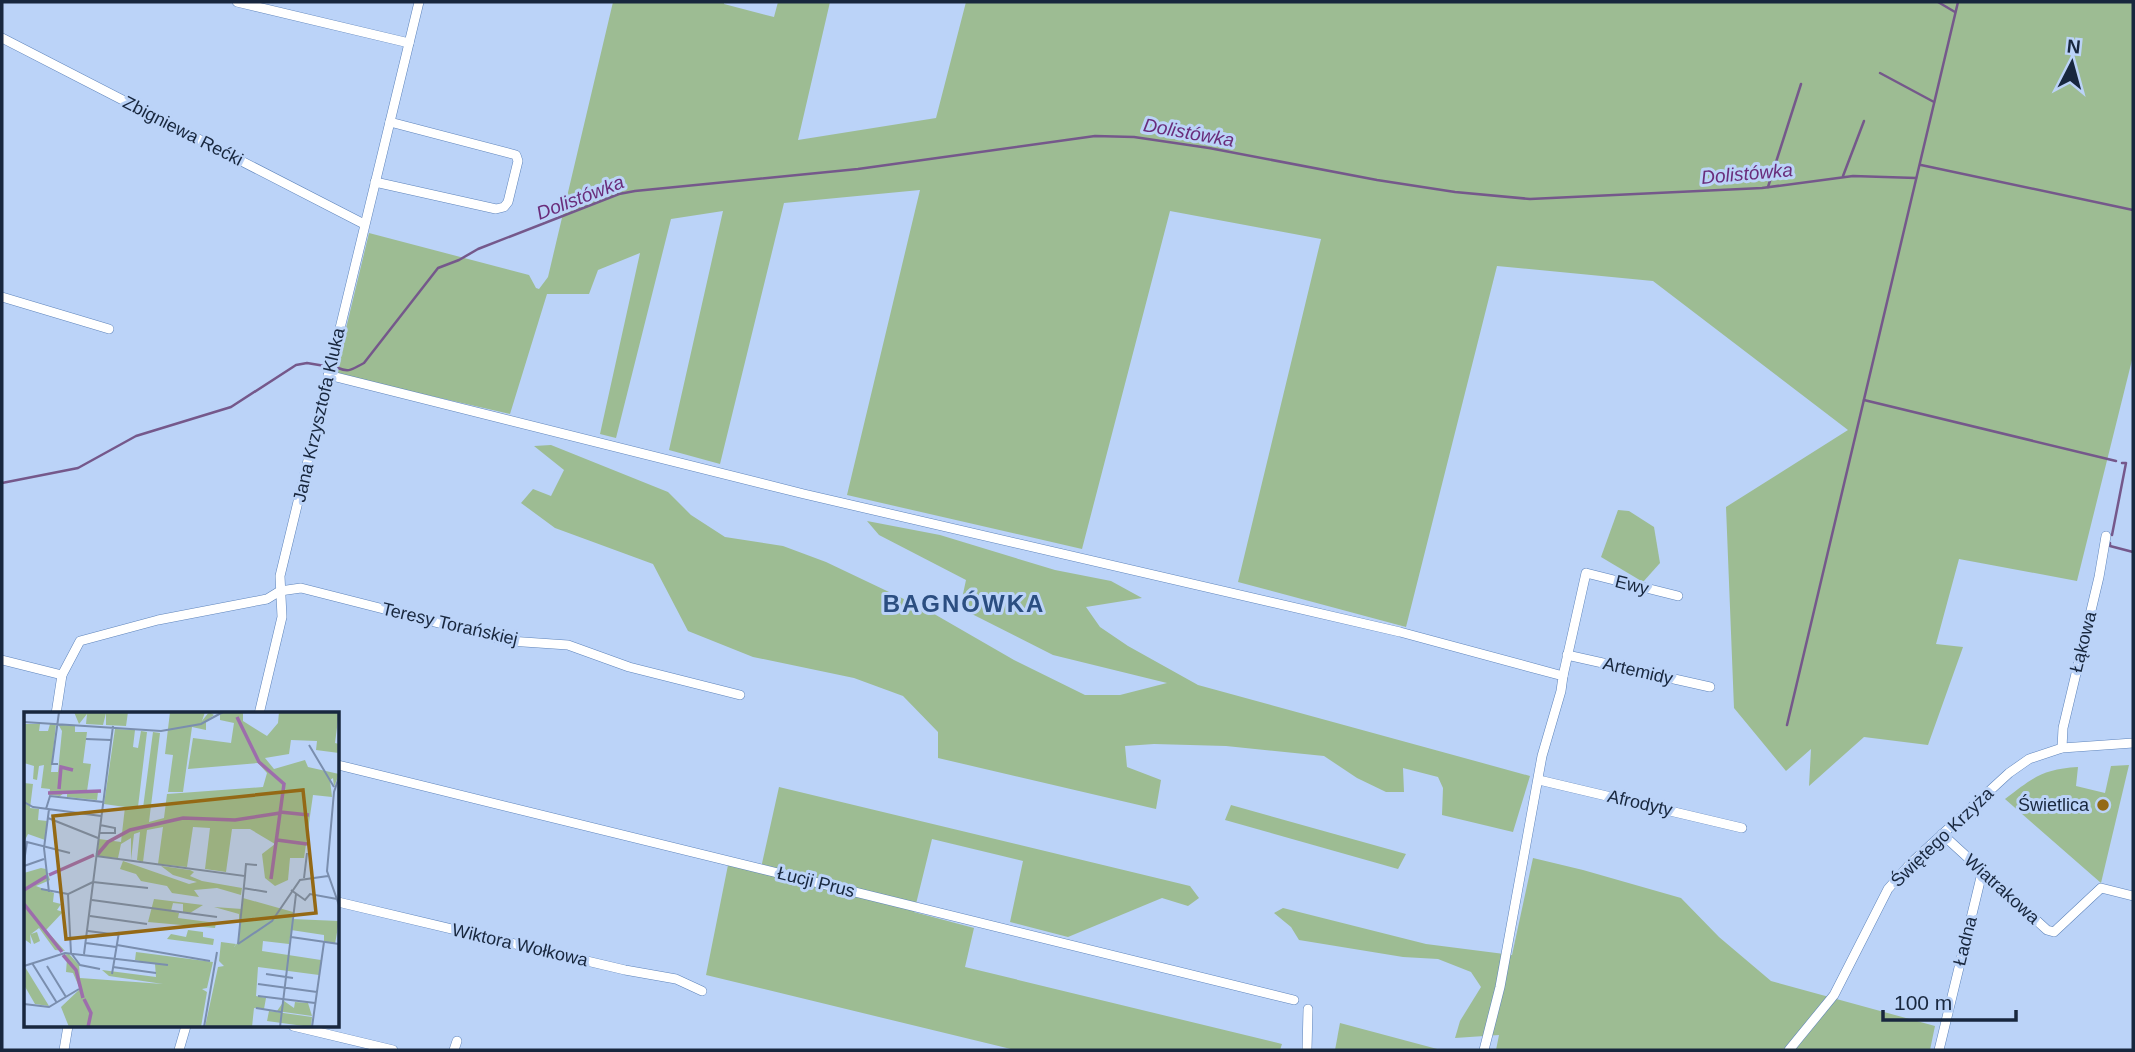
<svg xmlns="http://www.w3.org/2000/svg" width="2135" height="1052" viewBox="0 0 2135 1052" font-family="Helvetica,sans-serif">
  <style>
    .green { fill: #9dbc93 }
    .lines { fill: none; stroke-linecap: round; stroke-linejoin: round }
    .stream { stroke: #75588b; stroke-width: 2.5 }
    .minor-casing { stroke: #5e84bb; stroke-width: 10 }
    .minor { stroke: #fff; stroke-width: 9 }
    .poi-dot { fill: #946915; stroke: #bbd3f8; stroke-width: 2.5 }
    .labels { text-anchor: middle; stroke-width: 6; stroke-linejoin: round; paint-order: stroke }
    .street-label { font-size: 18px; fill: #18273e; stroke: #bbd3f8 }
    .poi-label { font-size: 18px; fill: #18273e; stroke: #bbd3f8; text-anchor: end }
    .water-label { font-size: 19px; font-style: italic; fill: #6a2d7b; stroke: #bbd3f8 }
    .district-label { font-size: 24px; font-weight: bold; letter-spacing: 2px; fill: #2b4e81; stroke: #bbd3f8 }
    .inset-river { fill: none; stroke: #9d6dac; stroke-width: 3.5 }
    .inset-road { fill: none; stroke: #7a8eae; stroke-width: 2 }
    .view { fill: #946915; fill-opacity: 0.15; stroke: #946915; stroke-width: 3.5 }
    .inset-edge { fill: none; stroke: #18273e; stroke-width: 3.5 }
  </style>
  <rect width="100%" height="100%" fill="#bbd3f8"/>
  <!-- green -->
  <g class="green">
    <path d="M613,2H724V4L774,17L778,2H830L798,140L936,118L966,2H2133V356L2077,581L1959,559L1936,644L1963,647L1928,745L1864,737L1809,786L1811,749L1786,771L1734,708L1726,507L1848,430L1653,281L1497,266L1406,627L1238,582L1321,239L1170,211L1082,549L847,495L920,190L784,203L720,464L669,450L723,211L671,219L616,438L600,434L640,253L598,270L589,294H547L510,414L335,374L369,233L529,275L536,288L539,289L548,277Z"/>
    <path d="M551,445L668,492L691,515L725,537L783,546L826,562L929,611L1014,660L1085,695H1120L1167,683L1053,655L960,608L966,580L879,535L867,521L940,535L1055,570L1111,581L1142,598L1086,607L1100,627L1128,646L1198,685L1530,776L1513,832L1442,815L1443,788L1438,777L1403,768L1404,792H1386L1357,778L1324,756L1226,746L1154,744L1125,746L1127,767L1161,780L1156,809L938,758V732L903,696L854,678L753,657L688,631L653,564L555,528L521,503L533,489L551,496L564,470L534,446Z"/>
    <path d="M1618,510L1629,511L1654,527L1660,563L1643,582L1601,557Z"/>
    <path d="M2129,765L2101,883L2005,799C2033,778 2042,769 2078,767L2076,786L2105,793L2111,766Z"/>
    <path d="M779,787L1190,886L1199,898L1188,906L1162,898L1068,937L1010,922L1023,861L932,839L914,912L974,928L965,967L1282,1044L1280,1050H1015L706,975L729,860L761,868Z"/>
    <path d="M1231,805L1406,854L1398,869L1225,820Z"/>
    <path d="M1533,858L1583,870L1681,898L1719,937L1771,981L1935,1026L1930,1050H1496L1499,1035L1455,1038L1460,1021L1481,987L1471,972L1438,959L1403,957L1299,940L1291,927L1274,913L1283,908L1426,944L1512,955Z"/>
    <path d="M1340,1023L1441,1050H1335Z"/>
  </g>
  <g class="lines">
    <!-- stream -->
    <g class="stream">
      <path d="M1938,2L1955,12"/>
      <path d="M1880,73L1934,102"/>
      <path d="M1921,165L2133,210"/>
      <path d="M1843,176L1864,121"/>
      <path d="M1768,187L1801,84"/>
      <path d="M338,368C350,373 352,369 364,363L438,268L459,260L478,249L619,194L635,191L858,169L1095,136L1134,137L1209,148L1377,180L1455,192L1530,199L1762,188L1853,176L1916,178"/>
      <path d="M1864,400L2116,461"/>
      <path d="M2,483L78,468L136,436L231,407L296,365L307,363L325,366"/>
      <path d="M2112,535L2126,463H2122"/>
      <path d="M2110,543V546L2133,552"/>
      <path d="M1787,725L1958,2"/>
    </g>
    <!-- minor casing -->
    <g class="minor-casing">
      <g id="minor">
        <path d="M237,2L409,43"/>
        <path d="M2,38L364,224"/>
        <path d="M375,182L496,209L504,207L508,202L518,161L516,155L390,122"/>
        <path d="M2,297L109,329"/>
        <path d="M328,375L804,494L1400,632L1563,676L1561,691L1542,756L1500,987L1484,1050"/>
        <path d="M1567,655L1710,687"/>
        <path d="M2,660L62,675"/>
        <path d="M1563,676L1586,573L1678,596"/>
        <path d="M56,714L62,675L80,641L158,620L267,599L280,591L301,588L509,641L568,645L629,667L740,695"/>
        <path d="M259,714L282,617L280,576L419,2"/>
        <path d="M2062,748L2063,728L2099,577L2106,536"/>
        <path d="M338,765L1294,1000"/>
        <path d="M1539,780L1742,828"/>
        <path d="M1942,834L2047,930L2054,932L2101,888L2133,896"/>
        <path d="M338,902L625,970L676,979L702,991"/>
        <path d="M293,1026L393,1050"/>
        <path d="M64,1050L68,1026"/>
        <path d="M179,1050L186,1026"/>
        <path d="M454,1050L457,1041"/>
        <path d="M1307,1050L1308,1009"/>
        <path d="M1789,1050L1834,995L1888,889L1911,863L2009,773L2029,759L2062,748L2133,743"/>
        <path d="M1939,1050L1982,873"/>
      </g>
    </g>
    <!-- minor -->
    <use href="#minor" class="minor"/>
  </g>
  <!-- markers -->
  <circle class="poi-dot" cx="2103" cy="805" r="7"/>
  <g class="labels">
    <!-- street labels -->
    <g class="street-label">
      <text transform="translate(183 131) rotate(27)" y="6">Zbigniewa Rećki</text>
      <text transform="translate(319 415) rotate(-77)" y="6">Jana Krzysztofa Kluka</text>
      <text transform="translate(1632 585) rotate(14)" y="6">Ewy</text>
      <text transform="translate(450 624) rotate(13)" y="6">Teresy Torańskiej</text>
      <text transform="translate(2083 642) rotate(-76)" y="6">Łąkowa</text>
      <text transform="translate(1638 671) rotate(13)" y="6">Artemidy</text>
      <text transform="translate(1640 803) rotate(13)" y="6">Afrodyty</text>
      <text transform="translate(1942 837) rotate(-44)" y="6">Świętego Krzyża</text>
      <text transform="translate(816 882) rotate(14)" y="6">Łucji Prus</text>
      <text transform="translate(2002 889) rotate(42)" y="6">Wiatrakowa</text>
      <text transform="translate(1965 941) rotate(-76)" y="6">Ładna</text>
      <text transform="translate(520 945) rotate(13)" y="6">Wiktora Wołkowa</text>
    </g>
    <!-- poi labels -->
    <g class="poi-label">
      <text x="2089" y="811">Świetlica</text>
    </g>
    <!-- water labels -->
    <g class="water-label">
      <text transform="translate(1189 132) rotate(10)" y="7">Dolistówka</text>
      <text transform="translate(1747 173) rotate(-5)" y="7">Dolistówka</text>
      <text transform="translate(580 197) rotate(-21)" y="7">Dolistówka</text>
    </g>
    <!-- district labels -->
    <g class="district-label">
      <text x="964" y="612">BAGNÓWKA</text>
    </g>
  </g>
  <!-- overview -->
  <g transform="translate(24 712)">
    <rect width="315" height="315" fill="#bbd3f8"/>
    <path d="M50,0H104L102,14L82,13V1L79,13L62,12L63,2L55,12ZM146,0H181L178,9L185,0L190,3L182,9V18L168,15L159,80H144L149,43L141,42ZM196,0H219V9L243,24L254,11L255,0H315L311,31L315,32V41L292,38L293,29L267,28L265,42L241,46L250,57L281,48L284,55L315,62L310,75L309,66L306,68L308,85L289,83L280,146H266L264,168L251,174L241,166L238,142L251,132L226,117H208L202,160L181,157L186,116L169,115L163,155L134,152L139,115L123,118L119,150L113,148L116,120L110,122L107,148V126L97,132L94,146L73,144L75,127L97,130L101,95L80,92L91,17L111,18L109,35L114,36L117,19L123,20L114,95L119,96L129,20L136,21L125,110L140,106L143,82L239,75L243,61L234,51L164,57L169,26L207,31L210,11L196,8ZM0,12H16L15,19H24L26,12H32L27,60H34L38,19L34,12L51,13V20H63L59,51L67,52L63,79L74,80L73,88L43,85V79L36,84L25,83L26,77L17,76L20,53L15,54L13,68L9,67L10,54L0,51ZM0,71L9,72L6,96L15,97L14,108L23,109L21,128L4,122L0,130ZM99,149L165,172L173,170L149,163L137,154L166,158L170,160L166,164L178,169L218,176L217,183L193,176L170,178L175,185L148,181L143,174L117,169L112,162L96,157ZM17,156L22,157L26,168L12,174L30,181L29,190L37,192L33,198L39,200L22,218L41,239L31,238L15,216L7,222L13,220L16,229L10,232L6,222L7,232L0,227V161ZM219,186L269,200L268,207L315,209L311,232L300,230V223L267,218L265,232L239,229L238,239L297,248L295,263L234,255L232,284L242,286L240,297L230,296L228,315H181L194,255L200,254L195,249L197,230L212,232L210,235L215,229V202L190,195L218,197ZM130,187L179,193L166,201L159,200V192L149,191L147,199L155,201L154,206L192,211L191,216L124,210ZM164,218L179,220V225L190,227L189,233L143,227L147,222L162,225ZM112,240L189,250L183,276L178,277L183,280L177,315H45L37,295L56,277L49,261L42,260L43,247L38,243L45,242L55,253L56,266L139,272L85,264L78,258L132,265L131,252L111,248ZM0,255H1L25,294L11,292L0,273ZM260,289L270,296L271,290L284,291L288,304L253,299ZM245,299L288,305L287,315L243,309Z" fill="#9dbc93"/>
    <path class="inset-river" d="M213,5L235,50L260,72L247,167M35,77L37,55L49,58M24,81L77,79M256,100L285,103M253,128L283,132M73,143L84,130L106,118L159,106L211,108L256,101M25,163L70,143M0,178L23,164M0,192L38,240M39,243L52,258L59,286M60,287L67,301L64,315"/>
    <path class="inset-road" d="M0,10L137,19L177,12L199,0M62,27L87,28M285,33L310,75M34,52H28L35,0M315,65L310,80L303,159L315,193M0,90L9,95L77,104M22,97L26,84L79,90M25,97L20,136L25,180M24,106L74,126M75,121H91V116L76,113M72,144L221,164L214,232M0,150L3,130L46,141M0,154L20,147M221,164L222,152L233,153M280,166L283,141M69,170L44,182L47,241L56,253L76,257M69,170L124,176M219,176L243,180M17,177L44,182M267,178L281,188L286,182L313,187M68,188L193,205M66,204L123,212M64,219L95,223M267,225L315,232M62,231L92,235M214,232L248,209L276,168L304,164M93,233L186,249M60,242L89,14M8,251L33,291M0,254L41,241L144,253M23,254L42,285M89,255L132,261M88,262L95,220M242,262L269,266M234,272L293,280M234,284L291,291M0,292L25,295L55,277M232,296L257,300M180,315L193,240M256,315L272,182M288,315L300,230"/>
    <path class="view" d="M279,78L292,201L42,227L29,104Z"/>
    <rect width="315" height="315" class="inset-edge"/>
  </g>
  <!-- border -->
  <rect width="2135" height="1052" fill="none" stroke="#18273e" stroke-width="7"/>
  <!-- north arrow -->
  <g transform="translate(2072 63) rotate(6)" stroke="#bbd3f8" stroke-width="5" paint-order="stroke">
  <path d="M0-5L12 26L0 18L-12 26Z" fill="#18273e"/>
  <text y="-10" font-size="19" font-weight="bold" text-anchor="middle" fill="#18273e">N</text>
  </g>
  <!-- scale -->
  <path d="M1883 1010v10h133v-10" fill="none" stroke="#18273e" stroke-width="3.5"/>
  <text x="1894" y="1010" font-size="21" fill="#18273e" stroke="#bbd3f8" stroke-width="5" paint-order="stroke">100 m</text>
</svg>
